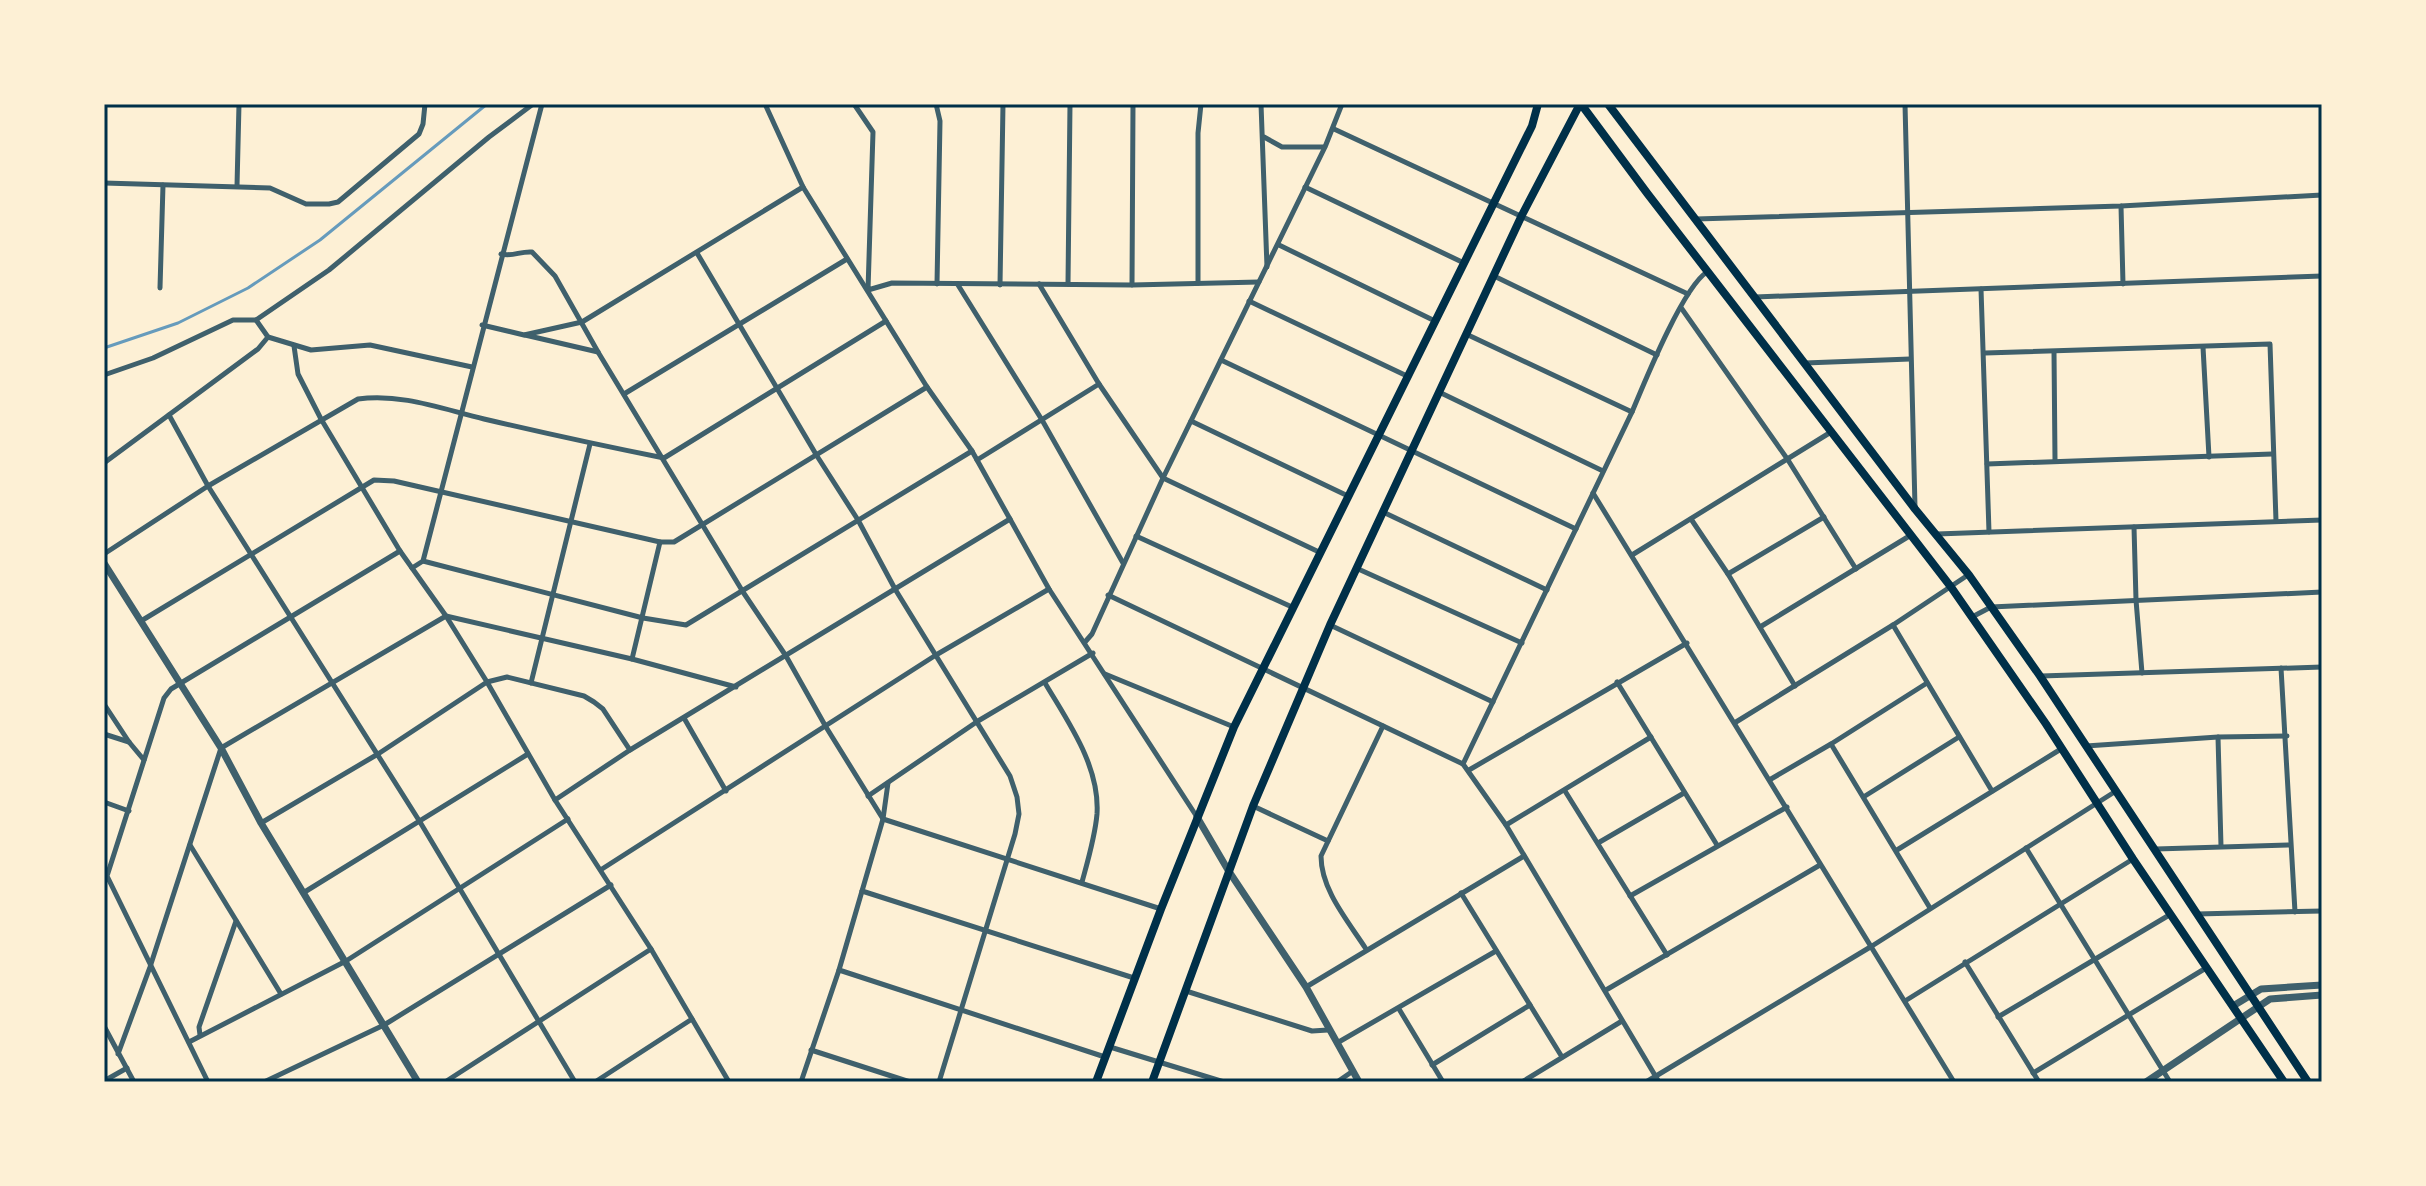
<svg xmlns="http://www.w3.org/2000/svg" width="2426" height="1186" viewBox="0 0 2426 1186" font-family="'Varela Round',sans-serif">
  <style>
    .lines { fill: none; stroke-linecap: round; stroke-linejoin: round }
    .stream { stroke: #669bbc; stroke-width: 3 }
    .minor { stroke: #3f606c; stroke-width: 5 }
    .tertiary { stroke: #3f606c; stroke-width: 7 }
    .secondary { stroke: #003049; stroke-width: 8 }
    .primary { stroke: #003049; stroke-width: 8 }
    .neatline { fill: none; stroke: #003049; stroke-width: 3 }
  </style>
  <rect width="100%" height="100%" fill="#fdf0d5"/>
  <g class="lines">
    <!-- stream -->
    <path class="stream" d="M104,348L178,323L248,288L320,240L487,104"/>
    <!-- minor -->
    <g class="minor">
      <path d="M765,104L803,187L927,387L972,451L1049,589L1197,817"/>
      <path d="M854,104L873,132L868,290L892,283L1132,285L1259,282"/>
      <path d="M936,104L940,121L937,284"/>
      <path d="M1261,104L1267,267"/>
      <path d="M1905,104L1915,507"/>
      <path d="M1334,129L1688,294"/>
      <path d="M1264,137L1282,147H1324"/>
      <path d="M104,183L270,188L306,204H329L338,202L419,134L423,124L425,104"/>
      <path d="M237,186L239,104"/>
      <path d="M1305,187L1464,263"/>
      <path d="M2121,206L2123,284"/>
      <path d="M1696,219L2121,206L2322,195"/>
      <path d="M1279,245L1435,321"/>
      <path d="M697,253L817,456L858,520L895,589L1010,776L1017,797L1019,814L1015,834L939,1082"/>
      <path d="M501,254C513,257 520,251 532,252L555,276L598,352L743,592L786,656L826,727L883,819L1161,909"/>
      <path d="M1494,276L1657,355"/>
      <path d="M1198,283V133L1201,104"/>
      <path d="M1039,284L1099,384L1163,478L1319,552"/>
      <path d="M1068,284L1070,104"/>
      <path d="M958,285L1042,420L1123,563"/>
      <path d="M1000,285L1003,104"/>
      <path d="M1132,285L1133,104"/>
      <path d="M160,288L163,185"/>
      <path d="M1981,289L1989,532"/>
      <path d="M1755,297L2322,276"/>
      <path d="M1249,301L1407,376"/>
      <path d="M1682,309L1788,460L1856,569"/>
      <path d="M256,320L268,337L311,350L370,345L472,367"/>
      <path d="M482,325L524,335L582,322L803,187"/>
      <path d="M1466,334L1632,412"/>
      <path d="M525,335L598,352"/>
      <path d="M294,346L298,374L321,419L400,551L446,616L487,682L555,800L651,949L729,1082"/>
      <path d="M2203,347L2209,457"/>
      <path d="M2054,352L2055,460"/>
      <path d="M1985,353L2270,344L2276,521"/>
      <path d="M1221,360L1576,529"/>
      <path d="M1805,363L1910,359"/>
      <path d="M104,375L153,358L233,320H256L329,270L489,137L533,104"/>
      <path d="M1439,392L1603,471"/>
      <path d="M624,394L847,259"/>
      <path d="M169,415L208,486L420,822L575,1082"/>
      <path d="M1191,421L1348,496"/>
      <path d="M977,460L1099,384"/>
      <path d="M104,463L258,349L268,337"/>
      <path d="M1987,464L2272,454"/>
      <path d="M1593,493L1954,1082"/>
      <path d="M1383,512L1547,590"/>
      <path d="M1691,519L1728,574L1795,686"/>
      <path d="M2134,527L2136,600L2142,673"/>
      <path d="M1937,534L2322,520"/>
      <path d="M1136,536L1292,607"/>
      <path d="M104,554L208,486L358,399C401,393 442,409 484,419C544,433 603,446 664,458L886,321"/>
      <path d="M1632,555L1831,432"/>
      <path d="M423,561L643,618L686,625L972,451"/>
      <path d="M412,568L423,561L542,104"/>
      <path d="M1356,568L1522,643"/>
      <path d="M1728,574L1824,517"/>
      <path d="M1108,595L1463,764L1506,825L1659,1082"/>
      <path d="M1972,617L1991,607L2322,592"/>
      <path d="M141,621L374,480L394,481L660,542H674L927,387"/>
      <path d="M1330,625L1493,702"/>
      <path d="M1893,625L1992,791"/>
      <path d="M1760,627L1911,535"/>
      <path d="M1085,642L1092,634L1163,478L1325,147L1342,104"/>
      <path d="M632,659L660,542"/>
      <path d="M2281,668L2295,912"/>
      <path d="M1105,674L1234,727"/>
      <path d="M2041,676L2322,667"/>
      <path d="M1617,682L1717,845"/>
      <path d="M531,683L590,444"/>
      <path d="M1045,683C1068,722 1100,766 1097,814C1095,837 1088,860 1082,882"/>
      <path d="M104,704L129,742L144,760"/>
      <path d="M684,718L726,791"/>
      <path d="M1736,722L1893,625L1968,575"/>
      <path d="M104,734L129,742"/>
      <path d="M2218,737L2221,846"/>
      <path d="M1831,744L1927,683"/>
      <path d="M2086,746L2218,737L2287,736"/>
      <path d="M1463,764L1632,412C1645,381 1683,287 1707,272"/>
      <path d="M1469,770L1687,643"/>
      <path d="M1771,779L1831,744L1930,908"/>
      <path d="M1565,791L1667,955"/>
      <path d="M868,796L978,721L1093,653"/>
      <path d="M1865,796L1959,737"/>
      <path d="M555,800L630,750L1010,519"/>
      <path d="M104,802L129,811"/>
      <path d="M1253,806L1328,841"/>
      <path d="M261,823L378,754L487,682L507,677L584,696L594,702L603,709L630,750"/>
      <path d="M1506,825L1651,737"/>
      <path d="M1598,843L1684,793"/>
      <path d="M190,845L281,994"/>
      <path d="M2026,848L2170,1082"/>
      <path d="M2156,849L2290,845"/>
      <path d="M1897,850L2061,749"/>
      <path d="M602,869L936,655L1049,589"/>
      <path d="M862,891L1134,978"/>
      <path d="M303,893L528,754"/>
      <path d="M1461,893L1562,1057"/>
      <path d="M1630,896L1787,807"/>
      <path d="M2197,914L2322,911"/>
      <path d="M1366,949C1348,921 1321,890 1321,856L1383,726"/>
      <path d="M1965,962L2039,1082"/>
      <path d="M839,970L1105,1057"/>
      <path d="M1306,987L1524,856"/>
      <path d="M1606,990L1820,865"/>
      <path d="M1186,991L1312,1031L1328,1030"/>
      <path d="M1905,1001L2133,859"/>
      <path d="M1399,1009L1443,1082"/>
      <path d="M1998,1017L2171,914"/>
      <path d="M104,1026L134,1082"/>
      <path d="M200,1035L199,1027L236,921"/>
      <path d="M189,1042L346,961L568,819"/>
      <path d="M1337,1043L1496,951"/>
      <path d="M1110,1047L1224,1082"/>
      <path d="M811,1050L910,1082"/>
      <path d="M118,1054L150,967L221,748L446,616L632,659L736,687"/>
      <path d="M1432,1065L1530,1005"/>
      <path d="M2033,1073L2206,968"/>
      <path d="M104,1081L127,1068"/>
      <path d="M208,1082L107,876L164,698L171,689L400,551"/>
      <path d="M264,1082L384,1025L611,885"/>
      <path d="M445,1082L651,949"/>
      <path d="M595,1082L692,1019"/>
      <path d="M801,1082L839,970L883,819L888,783"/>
      <path d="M1337,1082L1353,1071"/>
      <path d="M1522,1082L1622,1021"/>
      <path d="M1646,1082L1872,946L2116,791"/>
    </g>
    <!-- tertiary -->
    <g class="tertiary">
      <path d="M104,563L221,748L261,823L418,1082"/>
      <path d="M1197,817L1228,870L1306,987L1359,1082"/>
      <path d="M2233,1006L2261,989L2322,985"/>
      <path d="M2146,1082L2270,999L2322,995"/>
    </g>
    <!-- secondary -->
    <g class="secondary">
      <path d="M1581,104L1647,193L1951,587L2046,724L2133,859L2284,1082"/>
      <path d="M1608,104L1915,509L1969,575L2040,676L2308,1082"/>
    </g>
    <!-- primary -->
    <g class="primary">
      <path d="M1096,1082L1161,909L1234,727L1532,126L1538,104"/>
      <path d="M1152,1082L1253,806L1330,625L1522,215L1580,104"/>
    </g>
  </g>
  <!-- border -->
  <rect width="2426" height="1186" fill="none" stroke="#fdf0d5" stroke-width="212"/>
  <rect x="106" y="106" width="2214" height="974" class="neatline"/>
</svg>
